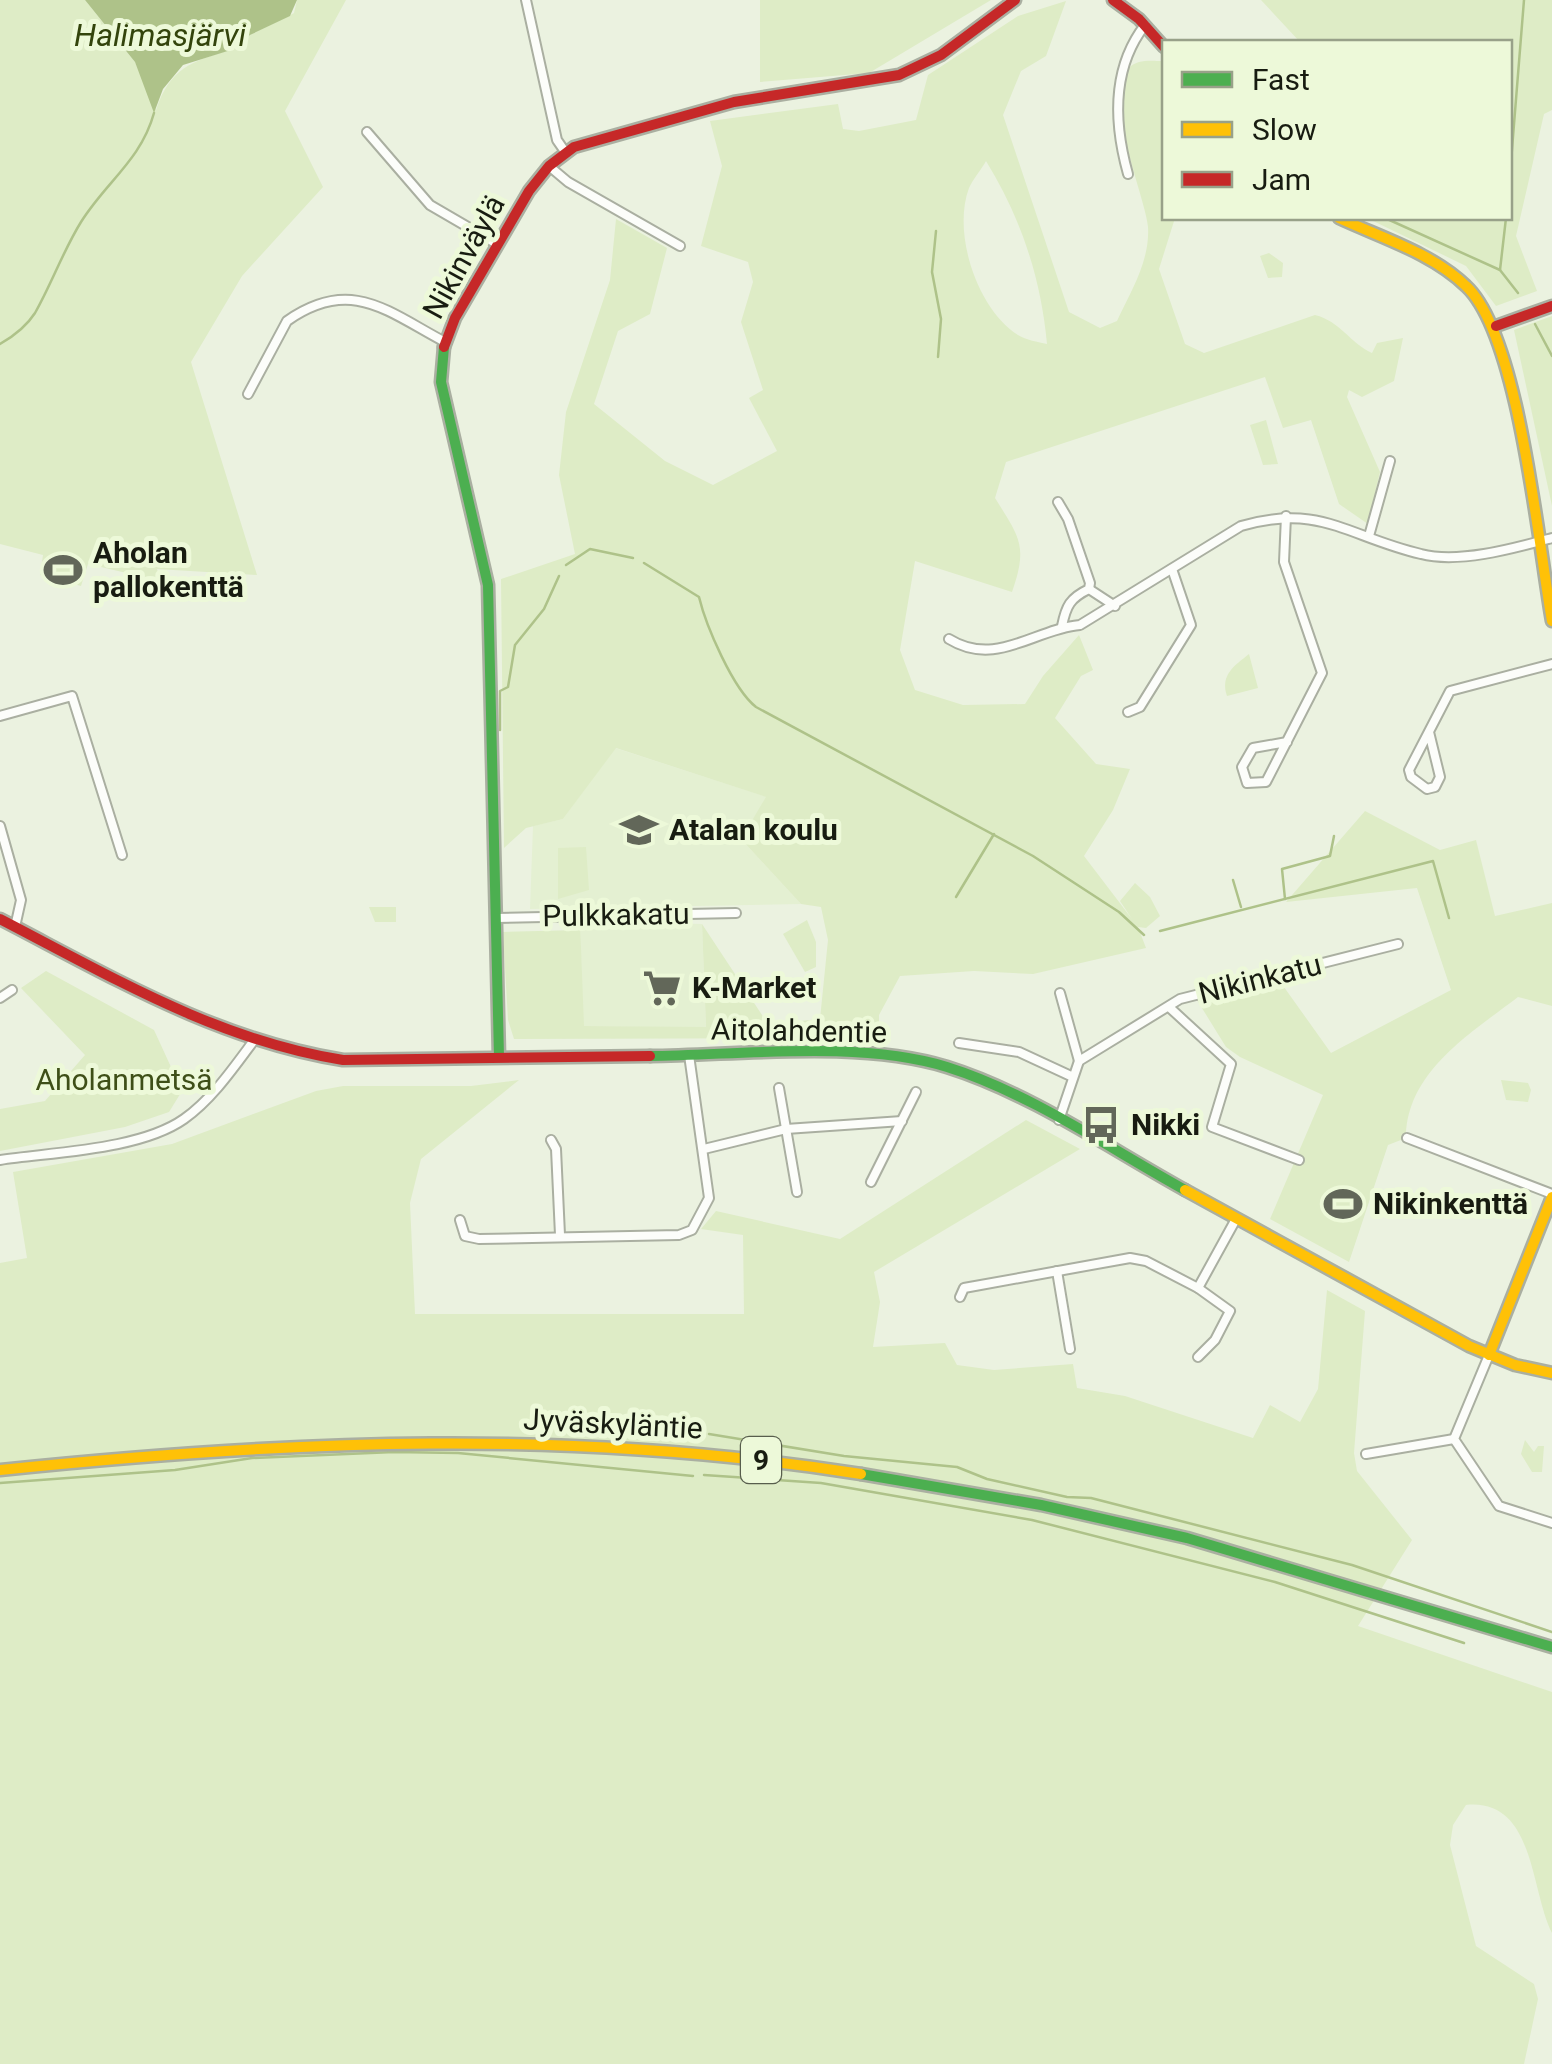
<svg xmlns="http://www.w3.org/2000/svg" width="1552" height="2064" viewBox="0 0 1552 2064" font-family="Roboto,sans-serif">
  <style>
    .built { fill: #e4f0d2 }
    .green { fill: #deecc6; fill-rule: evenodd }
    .water { fill: #aec289 }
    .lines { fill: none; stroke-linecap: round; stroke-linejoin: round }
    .stream { stroke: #aec289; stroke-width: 2.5 }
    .street-casing { stroke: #aaafa1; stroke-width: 12 }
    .fast-casing { stroke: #aaafa1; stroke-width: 15 }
    .slow-casing { stroke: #aaafa1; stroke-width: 15 }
    .jam-casing { stroke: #aaafa1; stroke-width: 15 }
    .street { stroke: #fcfdfa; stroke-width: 8 }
    .fast { stroke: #4caf50; stroke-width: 10 }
    .slow { stroke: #ffc107; stroke-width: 10 }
    .jam { stroke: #c62828; stroke-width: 10 }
    .labels { text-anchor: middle; stroke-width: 10; stroke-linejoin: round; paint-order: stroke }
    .shield { fill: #edf9d9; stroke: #585e4d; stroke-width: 2.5 }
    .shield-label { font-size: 28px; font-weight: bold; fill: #181c11 }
    .street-label { font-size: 30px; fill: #181c11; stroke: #edf9d9 }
    .poi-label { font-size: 30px; font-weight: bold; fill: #181c11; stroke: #edf9d9; text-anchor: start }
    .park-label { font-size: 30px; fill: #3e4f18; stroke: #edf9d9 }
    .water-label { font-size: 32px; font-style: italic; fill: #33440c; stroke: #edf9d9 }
  </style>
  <rect width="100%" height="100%" fill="#ebf2e0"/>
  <!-- built -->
  <g class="built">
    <path d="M615,748L767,797L741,839L801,904L530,909L533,826L563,819Z"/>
    <path d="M580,921L702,924L706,1028L583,1026Z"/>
  </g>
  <!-- green -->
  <g class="green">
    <path d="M0,0H85L135,62L156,110C170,68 191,62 229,50C236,48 240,41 247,37C263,27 279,22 294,13L297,0H346L285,111L323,187L242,276L191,362L257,575L157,569L161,581L88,564L81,586L40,575L43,555L0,544Z"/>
    <path d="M760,0H991L869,73L760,82Z"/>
    <path d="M1261,0H1552V110L1544,114L1516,236L1537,291L1496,306L1466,266L1367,218H1510V42H1300Z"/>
    <path d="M1066,1L1046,56L1021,71L1003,115L1069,312L1100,328L1117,321C1131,291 1150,261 1148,227C1146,196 1092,76 1139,62C1146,60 1156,61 1162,61L1164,218H1175L1159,269L1185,344L1204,353L1315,315C1340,321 1350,343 1372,353L1377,343L1403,338L1394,381L1362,397L1349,390L1347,397L1380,472L1368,524L1339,504L1311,420L1283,428L1265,377L1006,462L995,498C1020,538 1028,546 1012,592L915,561L900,650L915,690L963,705L1025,704L1043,676L1079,635L1093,670L1081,676L1055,718L1096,764L1130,769L1113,810L1084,856L1132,919L1120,901L1135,883L1150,897L1160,916L1146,928L1138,927L1146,948L1033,974L974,971L900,976L879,1015V1038L514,1039L508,1020L503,932L579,930L580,921L584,1026L706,1027L702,924L768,1024L820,1019L828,940L821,907L801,904L741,839L766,797L616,748L563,819L526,828L504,848L501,579L575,554L559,475L566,412L610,280L616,219L667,248L650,314L618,331L594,404L665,461L713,485L777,451L749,398L763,390L741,322L753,282L748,262L701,246L722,166L710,121L838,104L843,129L859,131L916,120L928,75L1018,16ZM986,161C1021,218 1041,278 1047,344C1038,342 1026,340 1018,335C977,309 952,233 969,188C973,179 981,170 986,161Z"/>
    <path d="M1269,253L1283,263L1282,277L1268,278L1260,256Z"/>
    <path d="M1552,316V506L1514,330Z"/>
    <path d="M1266,420L1278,464L1263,465L1250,425Z"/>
    <path d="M1249,654L1258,688L1227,696C1220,675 1234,666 1249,654Z"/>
    <path d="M1365,811L1440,850L1476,840L1495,916L1552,903V1006L1518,997C1471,1033 1406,1072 1406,1138L1388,1145L1349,1262L1270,1219L1323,1095L1240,1057L1226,1047L1197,1000L1279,980L1331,1053L1451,990L1417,888L1286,902Z"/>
    <path d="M586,847L589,890L558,899V848Z"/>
    <path d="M369,907H396V922H375Z"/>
    <path d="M807,920L816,942V967L805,972L783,934Z"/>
    <path d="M46,971L154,1030L182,1091L169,1112L125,1127L0,1151V1109L45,1101L85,1055L21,988Z"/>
    <path d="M519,1080L421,1159L410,1203L415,1314H744L743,1235L701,1229L716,1211L840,1239L1026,1120L1080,1149L874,1272L880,1302L873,1347L945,1343L957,1365L994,1370L1073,1364L1077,1388L1125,1396L1253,1438L1270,1405L1300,1422L1318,1389L1327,1290L1365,1311L1354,1453L1357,1471L1412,1540L1358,1626L1552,1692V1933C1530,1890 1535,1798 1466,1805L1453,1825L1450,1845L1476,1946L1534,1984L1538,1999L1524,2064H0V1263L27,1258L13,1172L172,1144L316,1091L343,1086H471Z"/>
    <path d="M1501,1080L1528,1083L1531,1090L1528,1102L1506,1100Z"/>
    <path d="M1525,1440L1534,1452L1538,1446H1544L1542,1472H1532L1521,1454Z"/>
  </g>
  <!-- water -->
  <path class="water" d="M85,0H297L290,16L250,35L234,49L183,65L163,89L154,113L135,62Z"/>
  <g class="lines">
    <!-- stream -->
    <g class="stream">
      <path d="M1510,174L1524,0"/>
      <path d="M1385,218L1500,270L1518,293"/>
      <path d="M936,231L932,272L941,319L938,357"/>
      <path d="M1500,270L1506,218"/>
      <path d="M1535,324L1552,356"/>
      <path d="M0,344C14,336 26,327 35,313C52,283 63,251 81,222C106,182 141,160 154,113"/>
      <path d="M644,563L699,597C706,626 733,689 756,707L1033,856L1119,912L1144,935"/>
      <path d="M566,565L590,549L633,558"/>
      <path d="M500,730V691L508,687L515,645L544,609L559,576"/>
      <path d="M1233,880L1241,907"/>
      <path d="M956,897L994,834"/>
      <path d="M1285,899L1282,869L1330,856L1334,836"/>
      <path d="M1160,931L1433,861L1449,918"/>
      <path d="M709,1434L844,1456L957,1467L987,1479L1067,1497L1091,1498L1352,1565L1552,1632"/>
      <path d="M704,1475L821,1483L1032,1520L1275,1582L1464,1643"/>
      <path d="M0,1483L175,1470L252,1458L394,1452L458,1453L693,1476"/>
    </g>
    <!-- street casing -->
    <g class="street-casing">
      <g id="street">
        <path d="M526,0L557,140L566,153"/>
        <path d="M367,132L430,205L497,244"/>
        <path d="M549,166L568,182L680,246"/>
        <path d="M1128,174C1114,124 1111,69 1145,25"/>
        <path d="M248,394L287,321C351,276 388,312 445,342"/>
        <path d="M1058,502L1068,519L1090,583L1089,589C1070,598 1066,606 1062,626"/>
        <path d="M1286,516L1284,562L1322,673L1266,782L1247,783L1242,767L1253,748L1287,742"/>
        <path d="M1369,536L1390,461"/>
        <path d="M1089,589L1115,606"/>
        <path d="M949,639C996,668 1034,629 1080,625L1241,526C1321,503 1348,537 1421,554C1459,564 1515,548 1552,538"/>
        <path d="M1128,712L1140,707L1191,625L1172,569"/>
        <path d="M0,716L72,696L122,855"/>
        <path d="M1429,732L1440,777L1435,787L1427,789L1411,777L1409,770L1450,691L1552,664"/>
        <path d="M0,826L21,900L15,927"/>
        <path d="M496,918L736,913"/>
        <path d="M1060,993L1079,1061"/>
        <path d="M0,998L12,990"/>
        <path d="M1169,1007L1231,1064L1212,1127L1299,1160"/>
        <path d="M959,1043L1019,1052L1073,1077"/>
        <path d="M779,1088L797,1192"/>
        <path d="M1059,1120L1079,1061L1180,999L1398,944"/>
        <path d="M1407,1138L1552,1194"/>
        <path d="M551,1140L556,1149L560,1235"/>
        <path d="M704,1149L786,1129L902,1121"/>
        <path d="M0,1160C53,1152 140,1150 184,1119C211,1100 232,1070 252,1043"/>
        <path d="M871,1182L916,1092"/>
        <path d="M460,1220L465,1236L479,1239L679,1235L692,1230L709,1198L689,1055"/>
        <path d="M1057,1271L1070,1349"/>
        <path d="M960,1297L964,1288L1130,1258L1146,1261L1198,1288L1236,1219"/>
        <path d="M1489,1355L1454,1439L1499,1506L1552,1523"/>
        <path d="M1198,1357L1215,1340L1230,1311L1198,1288"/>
        <path d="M1366,1454L1454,1439"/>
      </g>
    </g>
    <!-- fast casing -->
    <g class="fast-casing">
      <g id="fast">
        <path d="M444,347L441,382L488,585L499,1057"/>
        <path d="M650,1056C742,1055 858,1040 947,1067C1030,1093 1109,1148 1185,1190"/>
        <path d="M861,1474L1041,1505L1187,1538L1552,1647"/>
      </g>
    </g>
    <!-- slow casing -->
    <g class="slow-casing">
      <g id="slow">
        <path d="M1339,218C1382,238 1432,253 1466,286C1519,335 1538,543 1552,621"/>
        <path d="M1185,1190L1469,1346L1515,1365L1552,1373"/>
        <path d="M1489,1355L1552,1197"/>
        <path d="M0,1470C290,1440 571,1428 861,1474"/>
      </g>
    </g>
    <!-- jam casing -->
    <g class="jam-casing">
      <g id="jam">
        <path d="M1113,0L1139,19L1164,47"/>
        <path d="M1496,326L1552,306"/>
        <path d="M444,347L455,318L529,191L549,166L574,147L734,102L899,75L941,55L1015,0"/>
        <path d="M0,919C112,977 217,1040 343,1060L650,1056"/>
      </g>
    </g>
    <!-- street -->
    <use href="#street" class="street"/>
    <!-- fast -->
    <use href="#fast" class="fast"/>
    <!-- slow -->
    <use href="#slow" class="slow"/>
    <!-- jam -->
    <use href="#jam" class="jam"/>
  </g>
  <!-- icons -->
  <defs>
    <g id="stadium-bare" transform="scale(3)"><path d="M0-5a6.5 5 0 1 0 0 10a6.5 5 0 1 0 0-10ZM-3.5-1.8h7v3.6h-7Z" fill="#626759" stroke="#edf9d9" stroke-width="2.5" paint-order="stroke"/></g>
    <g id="school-bare" transform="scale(3)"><path d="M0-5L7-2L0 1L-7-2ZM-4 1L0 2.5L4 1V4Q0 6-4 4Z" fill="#626759" stroke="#edf9d9" stroke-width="2.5" paint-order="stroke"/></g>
    <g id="supermarket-bare" transform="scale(3)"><path d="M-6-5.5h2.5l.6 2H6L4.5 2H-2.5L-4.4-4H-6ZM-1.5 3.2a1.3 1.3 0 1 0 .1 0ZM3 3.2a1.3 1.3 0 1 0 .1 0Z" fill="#626759" stroke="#edf9d9" stroke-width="2.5" paint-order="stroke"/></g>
    <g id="bus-bare" transform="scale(3)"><path d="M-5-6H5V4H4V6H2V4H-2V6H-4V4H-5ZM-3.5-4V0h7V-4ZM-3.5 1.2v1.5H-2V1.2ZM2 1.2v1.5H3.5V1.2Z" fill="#626759" stroke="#edf9d9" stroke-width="2.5" paint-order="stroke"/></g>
  </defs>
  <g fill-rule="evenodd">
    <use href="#stadium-bare" x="63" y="570"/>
    <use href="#school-bare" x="639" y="830"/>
    <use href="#supermarket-bare" x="662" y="988"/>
    <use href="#bus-bare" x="1101" y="1125"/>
    <use href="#stadium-bare" x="1343" y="1204"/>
  </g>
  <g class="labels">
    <!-- shield labels -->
    <rect class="shield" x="741" y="1437" width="40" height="46" rx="8"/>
    <g class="shield-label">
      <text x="761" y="1470">9</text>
    </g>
    <!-- street labels -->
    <g class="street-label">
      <text transform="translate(464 257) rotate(-61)" y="10">Nikinväylä</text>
      <text transform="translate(616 915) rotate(-1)" y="10">Pulkkakatu</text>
      <text transform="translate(1260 979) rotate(-14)" y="10">Nikinkatu</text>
      <text transform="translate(799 1031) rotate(1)" y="10">Aitolahdentie</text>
      <text transform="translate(613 1424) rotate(3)" y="10">Jyväskyläntie</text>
    </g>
    <!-- poi labels -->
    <g class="poi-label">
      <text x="93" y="563">Aholan<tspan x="93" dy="34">pallokenttä</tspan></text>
      <text x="669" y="840">Atalan koulu</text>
      <text x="692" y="998">K-Market</text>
      <text x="1131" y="1135">Nikki</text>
      <text x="1373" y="1214">Nikinkenttä</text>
    </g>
    <!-- park labels -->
    <g class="park-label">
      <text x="124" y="1090">Aholanmetsä</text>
    </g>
    <!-- water labels -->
    <g class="water-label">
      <text x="160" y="46">Halimasjärvi</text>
    </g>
  </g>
  <!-- legend -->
  <rect x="1162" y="40" width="350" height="180" fill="#edf9d9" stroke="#98a189" stroke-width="2.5"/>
  <rect x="1182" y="72" width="50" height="15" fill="#4caf50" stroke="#98a189" stroke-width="2.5"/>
  <text x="1252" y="90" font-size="30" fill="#181c11">Fast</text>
  <rect x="1182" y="122" width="50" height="15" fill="#ffc107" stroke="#98a189" stroke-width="2.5"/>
  <text x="1252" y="140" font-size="30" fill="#181c11">Slow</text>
  <rect x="1182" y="172" width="50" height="15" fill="#c62828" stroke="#98a189" stroke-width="2.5"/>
  <text x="1252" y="190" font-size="30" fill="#181c11">Jam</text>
</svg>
